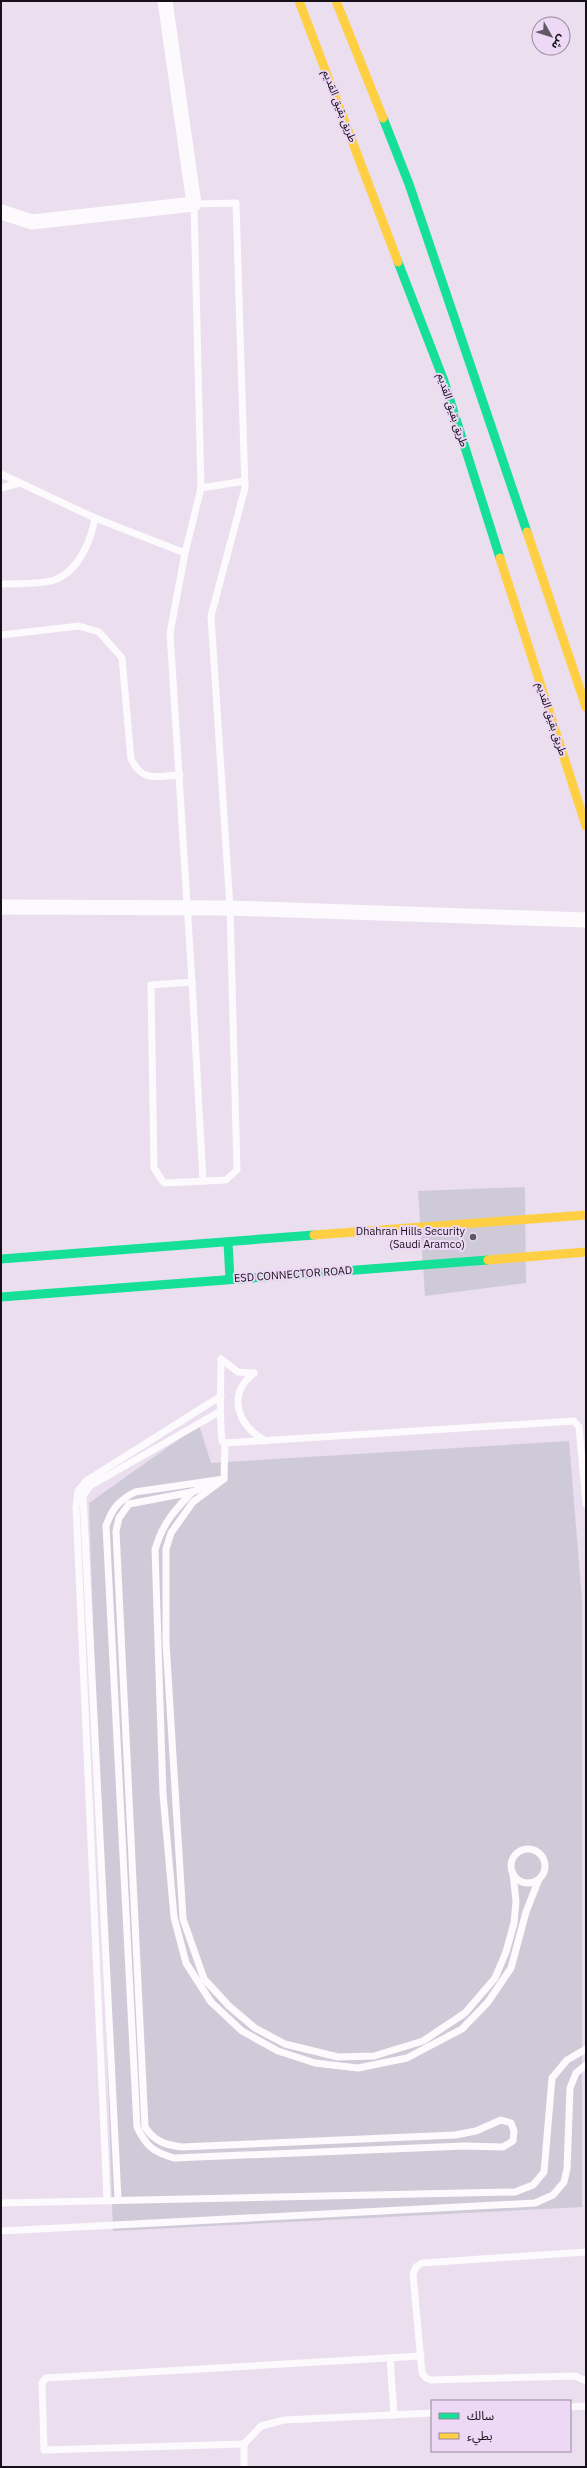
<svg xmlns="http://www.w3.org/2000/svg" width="587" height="2468" viewBox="0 0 587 2468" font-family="'IBM Plex Sans','Noto Sans Arabic',sans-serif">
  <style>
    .building { fill: #cfcad8 }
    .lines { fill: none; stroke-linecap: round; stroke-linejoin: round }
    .lane { stroke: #fcfafd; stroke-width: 7 }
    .street { stroke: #fcfafd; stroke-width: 15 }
    .fast { stroke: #16e098; stroke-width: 9 }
    .slow { stroke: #ffcf43; stroke-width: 9 }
    .poi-dot { fill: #615865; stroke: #edd8f5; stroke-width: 1.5 }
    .labels { text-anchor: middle; stroke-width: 4; stroke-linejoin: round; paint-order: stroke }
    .street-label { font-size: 11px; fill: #17101a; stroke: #edd8f5 }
    .poi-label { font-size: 11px; fill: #17101a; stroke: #edd8f5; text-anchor: end }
  </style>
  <rect width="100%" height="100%" fill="#eadeef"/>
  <!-- building -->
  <g class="building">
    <path d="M525,1187L526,1283L425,1296L418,1191Z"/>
    <path d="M199,1425L211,1463L569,1441L582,1600V2207L113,2231L89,1503Z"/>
  </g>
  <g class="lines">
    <!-- lane -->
    <g class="lane">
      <path d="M236,203L245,488L211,616L230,908L237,1170L226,1180L164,1183L154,1168L151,985L192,982L170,633L185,553L201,488L194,204Z"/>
      <path d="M1,474L95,518"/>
      <path d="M1,488L20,483"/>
      <path d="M201,488L245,481"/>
      <path d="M1,584C15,583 41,585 54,580C78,572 91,541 95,518L185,553"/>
      <path d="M1,635L79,626L99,632L122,658L131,759C143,783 156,776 180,775"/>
      <path d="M192,982L203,1181"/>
      <path d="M221,1359C221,1387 219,1413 222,1441L225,1443L574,1421L579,1427L586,1504"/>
      <path d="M221,1359L238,1372L254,1373"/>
      <path d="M254,1373C226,1395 238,1426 266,1441"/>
      <path d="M225,1443L224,1479L193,1502L171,1533L166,1549V1642L183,1919L204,1979L229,2006L255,2028L285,2044L338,2057L374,2056L423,2041L465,2013L495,1978L506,1952L514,1923L516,1902L513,1873"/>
      <path d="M224,1479L192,1492L129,1504L119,1518L116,1531L145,2127C154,2141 165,2145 182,2147L455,2135L476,2131L501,2120L511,2123L514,2131L513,2141L503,2147L464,2146L174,2158C153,2152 146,2146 137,2127L106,1526C112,1509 118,1501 135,1492Z"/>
      <path d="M192,1492C174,1511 162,1524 155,1550L163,1794L174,1917L186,1963L211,2002L242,2031L278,2051L315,2063L358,2068L407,2058L462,2029L488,2002L511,1968L526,1912L539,1879"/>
      <circle cx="528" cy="1866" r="17"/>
      <path d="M107,2199L76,1507L78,1491L86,1481L221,1396"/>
      <path d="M118,2199L83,1496L90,1486L219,1412"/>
      <path d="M1,2203L515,2192L533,2185L544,2172L552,2078L567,2060L586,2049"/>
      <path d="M1,2231L535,2203L553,2195L564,2182L567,2169L570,2088L576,2073L586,2065"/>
      <path d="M586,2252L422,2263L416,2267L413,2274L422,2373L426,2378L431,2380L575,2376L586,2381"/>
      <path d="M390,2358L394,2415"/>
      <path d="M570,2407L586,2406"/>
      <path d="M244,2444L44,2450L42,2383L46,2378L421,2356"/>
      <path d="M244,2467V2444L261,2426L284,2420L432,2413"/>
    </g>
    <!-- street -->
    <g class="street">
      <path d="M1,212L32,222L194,204L165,1"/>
      <path d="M1,907L230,908L586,920"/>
    </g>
    <!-- fast -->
    <g class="fast">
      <path d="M383,118L409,184L527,532"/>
      <path d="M398,262L444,381L500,558"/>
      <path d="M228,1243L230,1279"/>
      <path d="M1,1259L314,1235"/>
      <path d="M1,1297L488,1260"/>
    </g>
    <!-- slow -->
    <g class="slow">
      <path d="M299,1L398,262"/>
      <path d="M336,1L383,118"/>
      <path d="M527,532L586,707"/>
      <path d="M500,558L586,826"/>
      <path d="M314,1235L586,1215"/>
      <path d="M488,1260L586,1252"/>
    </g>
  </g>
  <!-- markers -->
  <circle class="poi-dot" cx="473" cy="1237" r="4"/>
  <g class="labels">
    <!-- street labels -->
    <g class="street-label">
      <text transform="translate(340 106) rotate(69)" y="4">طريق بقيق القديم</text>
      <text transform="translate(453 410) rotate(72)" y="4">طريق بقيق القديم</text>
      <text transform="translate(552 719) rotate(72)" y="4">طريق بقيق القديم</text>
      <text transform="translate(293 1274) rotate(-4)" y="4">ESD CONNECTOR ROAD</text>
    </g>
    <!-- poi labels -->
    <g class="poi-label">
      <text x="465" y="1235">Dhahran Hills Security<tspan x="465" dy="13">(Saudi Aramco)</tspan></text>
    </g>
  </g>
  <!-- border -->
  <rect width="587" height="2468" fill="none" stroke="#17101a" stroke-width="4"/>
  <!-- legend -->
  <rect x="431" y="2400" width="140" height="52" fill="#edd8f5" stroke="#97889d"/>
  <rect x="439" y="2413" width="20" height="6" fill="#16e098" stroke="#97889d"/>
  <text x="467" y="2420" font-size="12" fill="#17101a">سالك</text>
  <rect x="439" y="2433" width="20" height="6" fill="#ffcf43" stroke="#97889d"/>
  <text x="467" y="2440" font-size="12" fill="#17101a">بطيء</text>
  <!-- north arrow -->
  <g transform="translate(551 36) rotate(129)"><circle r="19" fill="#edd8f5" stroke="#97889d"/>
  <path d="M0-3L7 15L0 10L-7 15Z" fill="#615865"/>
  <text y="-6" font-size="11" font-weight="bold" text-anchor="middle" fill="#17101a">ش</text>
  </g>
</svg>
